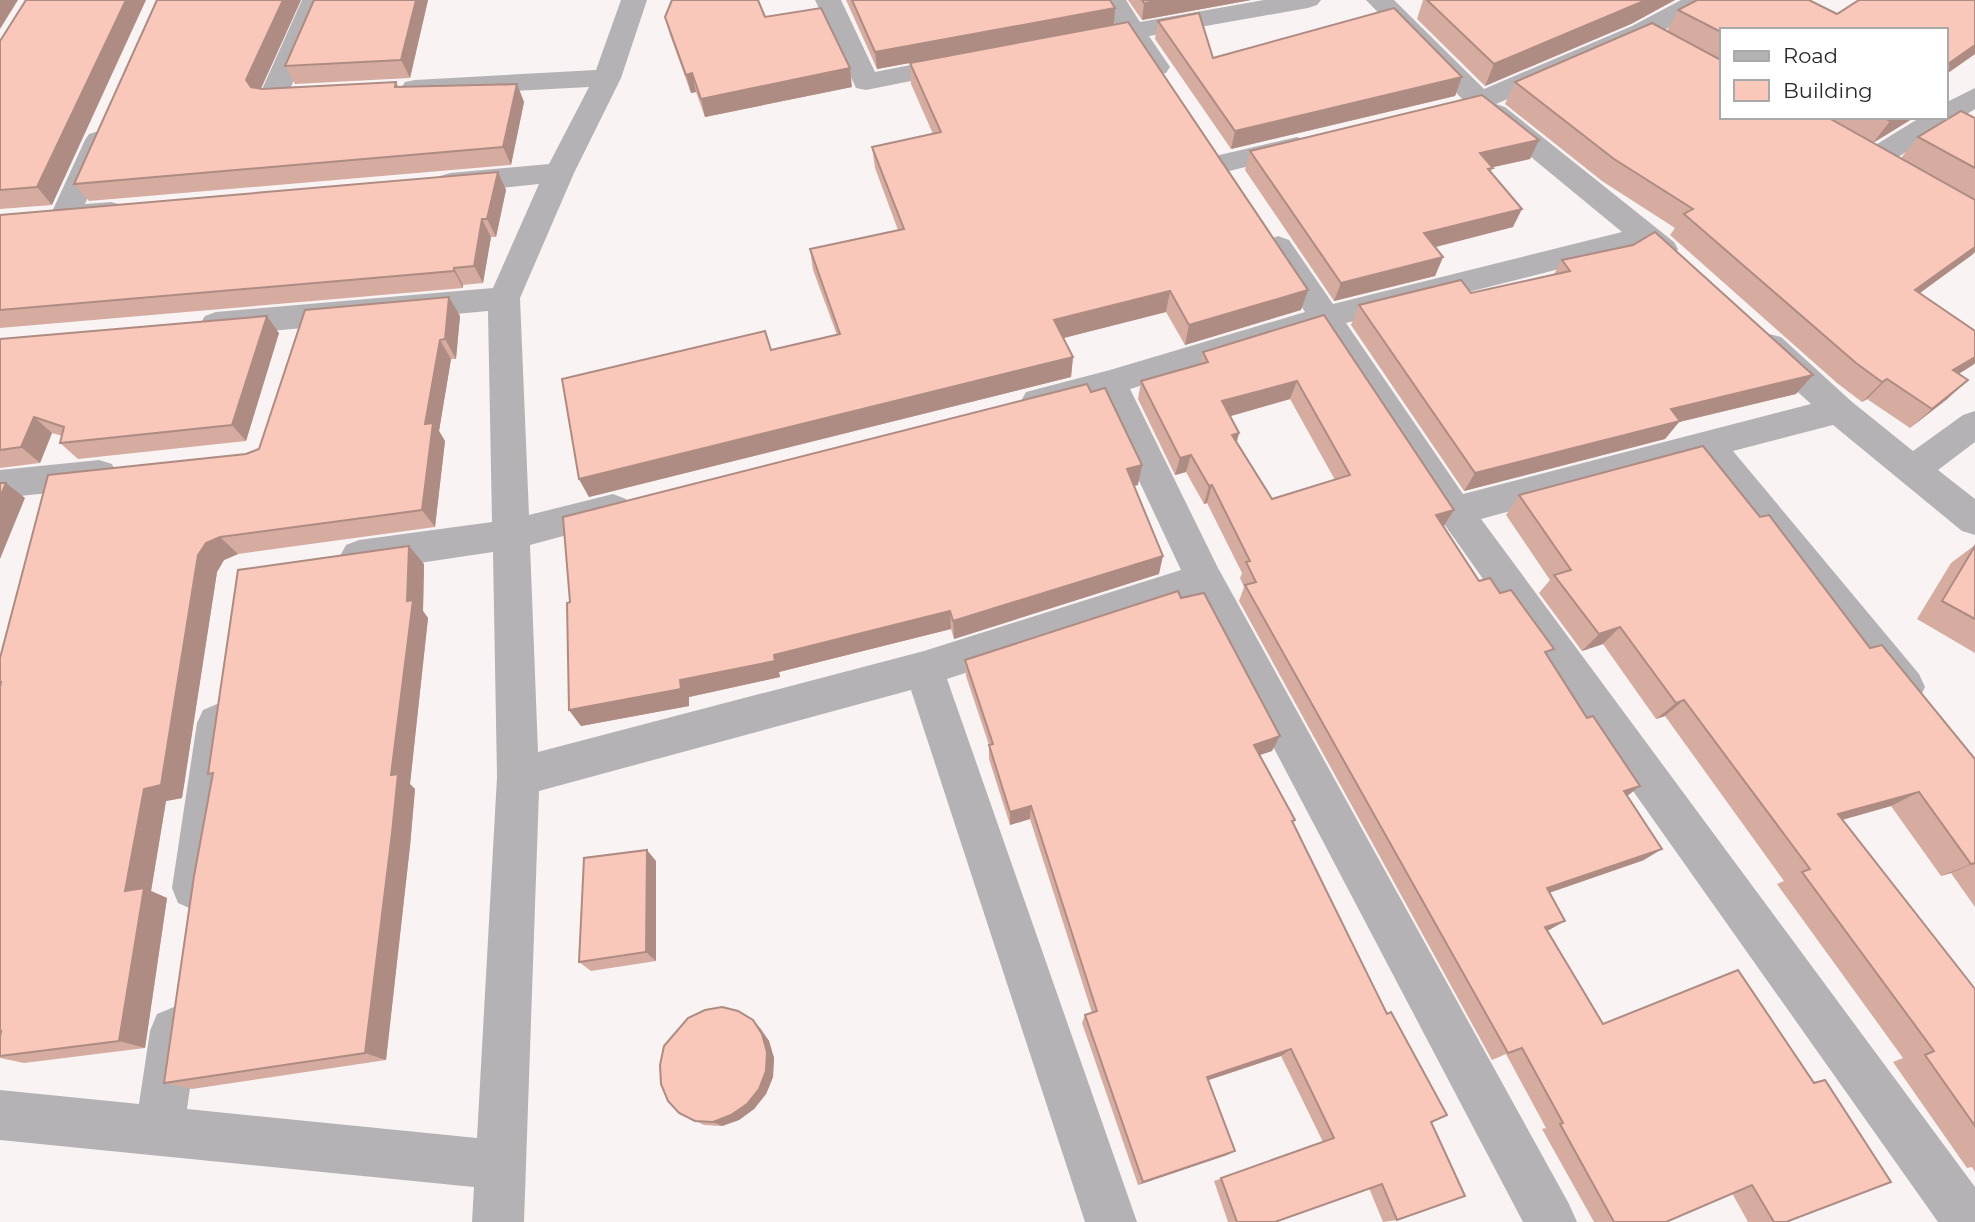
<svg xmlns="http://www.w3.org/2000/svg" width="1975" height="1222" viewBox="0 0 1975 1222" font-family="Montserrat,sans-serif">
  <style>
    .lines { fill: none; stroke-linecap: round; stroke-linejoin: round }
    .minor { fill: #b4b2b4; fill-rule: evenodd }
    .wall { fill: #d6aca1; fill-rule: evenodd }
    .shaded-wall { fill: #ae8c83 }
    .building { fill: #f9c8bb; stroke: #ae8c83; stroke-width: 2; fill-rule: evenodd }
  </style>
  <rect width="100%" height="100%" fill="#faf3f4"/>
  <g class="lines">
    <!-- minor -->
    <g class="minor">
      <path d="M302,0H328L291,87L316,86L326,88L330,94L326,100C307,105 282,107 263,102L259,96Z"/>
      <path d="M621,0H647L621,78L574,173L520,298L529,515L613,494L626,499L631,509L626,519L530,545L538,752L924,651L1181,570L1100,398L1038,414L1026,410L1021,401L1026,392L1110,370L1305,312L1263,247L1267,240L1278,236L1289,240L1333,304L1622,232L1485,119L1481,113L1484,109L1470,107L1366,0H1394L1484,89L1632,26L1681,0H1713L1709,5L1650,38L1496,104L1505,107L1674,242L1678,249L1674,256C1660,261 1653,257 1642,248L1346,323L1463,494L1811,404L1757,355L1753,346L1757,337L1769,334L1781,337L1851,401L1913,451L1963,415L1975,411V442L1938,470L1975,499V535L1962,531L1833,425L1733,451L1919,674L1925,687L1919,700L1905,705L1891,700L1699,460L1481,519L1975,1187V1222H1938L1442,521L1318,331L1130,389L1218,568L1569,1204L1577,1222H1523L1195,598L947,679L1137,1222H1085L911,690L539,791L524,1222H472L474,1187L0,1140V1090L139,1104L150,1031L157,1014L174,1007L191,1014L198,1031L187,1109L477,1138L497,777L493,552L359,572L346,567L340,556L346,545L359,540L492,522L488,311L216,336L205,332L200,324L205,316L216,312L493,288L539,184L450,193L440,190L435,183L440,176L450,173L549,164L589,87L415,96L405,94L401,88L405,82L415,80L596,70Z"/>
      <path d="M815,0H841L875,72L961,55L971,57L974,63L971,69L866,90L856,88Z"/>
      <path d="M1100,0H1126L1140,22L1264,0H1321L1317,5L1308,8L1149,36L1170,67L1166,73L1156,75L1146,73Z"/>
      <path d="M1975,88V109L1895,159L1975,203V226L1964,223L1864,166L1860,159L1864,152L1921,117H1945V103Z"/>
      <path d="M99,131L109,134L113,140L85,204L111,202L122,205L126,212L122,219C102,225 74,229 54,223L50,216L85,140L89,134Z"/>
      <path d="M1297,137L1307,140L1311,146L1307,152L1221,173L1211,171L1206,164L1211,157Z"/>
      <path d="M99,460L112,464L117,474L112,484L99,488L0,498V470Z"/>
      <path d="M217,704L231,710L237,723L216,888L210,903L194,910L178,903L172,888L197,723L203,710Z"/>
    </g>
  </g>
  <!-- wall -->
  <g class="wall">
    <path d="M301,0L261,89L396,82L399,87L517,84L524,102L511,165L89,201L74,184Z"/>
    <path d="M314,0H428L410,78L295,84L285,66Z"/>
    <path d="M846,0H1110L1115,8L1114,25L1301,310L1185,345L1166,312L1063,338L1073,357L1071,377L589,497L579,479L771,350L837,335L813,270L810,249L898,230L875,168L872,147L933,134L911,84L910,63L877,69Z"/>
    <path d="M1128,0H1251L1142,20Z"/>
    <path d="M1423,0H1675L1631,24L1485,86L1417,19Z"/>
    <path d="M1975,0V54L1945,75V30H1721V117H1915L1873,143L1901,158L1918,137L1975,118V252L1920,293L1975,331V363L1959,374L1968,380L1946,400L1910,428L1867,399L1862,402L1837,383L1670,235L1675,228L1602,181L1505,104L1515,82L1667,31L1678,10L1837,14Z"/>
    <path d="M665,17H765L852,87L705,117L696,92L691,93L670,35Z"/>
    <path d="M1158,21L1213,58L1462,77L1455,96L1231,149L1155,39Z"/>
    <path d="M0,41L52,205L0,209Z"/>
    <path d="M1250,151L1530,159L1492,167L1491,173L1513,227L1435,247L1443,257L1435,276L1334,301L1245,170Z"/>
    <path d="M498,172L506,190L496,237H491L483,283L463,285V288L0,328V215Z"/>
    <path d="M1562,260L1796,394L1679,422L1665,439L1464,491L1351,325L1359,305L1471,293L1554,274Z"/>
    <path d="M1324,315L1454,510L1444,526L1479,581L1500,593L1547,656L1587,718L1640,786L1627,796L1644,860L1549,893L1565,921L1547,931L1603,1024L1814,1082L1825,1080L1786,1222H1748L1732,1193L1666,1222H1594L1542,1129L1546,1128L1506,1054L1492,1060L1239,601L1244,587L1240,578L1242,573L1207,503L1204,504L1186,472L1175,475L1138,399L1141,381L1200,364L1203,352ZM1290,399L1335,480L1272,499L1237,442L1239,433L1230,416Z"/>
    <path d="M460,316L456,359H451L439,431L445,441L435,527L238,554L224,560L217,572L182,798L166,801L151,891L167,898L145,1048L24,1063L0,1058V658L246,454L259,449Z"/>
    <path d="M279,333L246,441L78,459L60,443L62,436L52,433L40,463L0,468V339Z"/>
    <path d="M1138,485L1134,486L1159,574L954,639L951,629L779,672L780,677L689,697V706L581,726L569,710L570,602Z"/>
    <path d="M1519,495L1760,517L1870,648L1975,759V907L1951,873L1941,876L1891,806L1842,820L1975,989V1172L1972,1167L1967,1168L1893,1062L1903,1058L1777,884L1784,881L1665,716L1656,719L1603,644L1582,651L1539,593L1550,580L1506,515Z"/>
    <path d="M1975,545V653L1917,619L1951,563Z"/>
    <path d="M424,564L423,611L428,618L410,784L415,789L410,846L386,1060L192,1089L164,1083L212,776Z"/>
    <path d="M1181,598L1272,751L1260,755L1293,823L1431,1122L1397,1220L1383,1222L1369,1188L1275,1222H1228L1214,1181L1323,1142L1281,1056L1208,1080L1235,1151L1227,1155L1138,1185L1082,1023L1085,1015L1092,1013L1030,819L1010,825L989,759V745L966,676L965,660Z"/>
    <path d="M656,861V961L591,971L579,962Z"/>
    <path d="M760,1028L769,1041L774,1058L773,1077L766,1094L754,1109L739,1120L722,1126L704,1125L679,1113Z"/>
  </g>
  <!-- shaded-wall -->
  <g class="shaded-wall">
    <path d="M0,0H18L0,29Z"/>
    <path d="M126,0H146L52,205L37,187Z"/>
    <path d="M283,0H301L257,97L246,80Z"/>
    <path d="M416,0H428L410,78L401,60Z"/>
    <path d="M1161,0H1251L1142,20L1144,3Z"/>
    <path d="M1646,0H1675L1631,24L1485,86L1494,64Z"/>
    <path d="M1115,8L1114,25L877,69L875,52Z"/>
    <path d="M1975,45V54L1945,75V66Z"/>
    <path d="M850,68L852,87L705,117L701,99Z"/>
    <path d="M692,73L696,92L691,93L686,75Z"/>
    <path d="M1462,77L1455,96L1231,149L1235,131Z"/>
    <path d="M517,84L524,102L511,165L503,147Z"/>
    <path d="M1897,117H1915L1873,143L1890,121Z"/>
    <path d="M1539,140L1530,159L1471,172L1480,153Z"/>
    <path d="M498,172L506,190L496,237L487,219Z"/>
    <path d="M1522,209L1513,227L1416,252L1424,233Z"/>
    <path d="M482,219L491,237L483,283L474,266Z"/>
    <path d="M1975,246V252L1972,255L1895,311L1915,290Z"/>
    <path d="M1443,257L1435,276L1334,301L1341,283Z"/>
    <path d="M454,268L463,285V288L454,271Z"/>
    <path d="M1308,290L1301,310L1185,345L1189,325Z"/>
    <path d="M1170,291L1166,312L1052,341L1054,320Z"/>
    <path d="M449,297L460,316L456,359L445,339Z"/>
    <path d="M267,316L279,333L246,441L232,425Z"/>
    <path d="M440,340L451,359L439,431L445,441L435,527L422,510L425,424Z"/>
    <path d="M1073,357L1071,377L589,497L579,479Z"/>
    <path d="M1975,357V363L1973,365L1932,390L1953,370Z"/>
    <path d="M1813,375L1796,394L1679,422L1665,439L1464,491L1475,473L1671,409Z"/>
    <path d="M1887,379L1867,399L1862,402L1882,382Z"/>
    <path d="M1968,380L1946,400L1910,428L1932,409Z"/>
    <path d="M1297,381L1290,399L1217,420L1222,401Z"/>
    <path d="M34,417L52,433L40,463L21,447Z"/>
    <path d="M1239,433L1234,451L1232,435Z"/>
    <path d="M1191,455L1186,472L1175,475L1180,458Z"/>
    <path d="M1142,465L1138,485L1124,489L1127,469Z"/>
    <path d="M6,483L25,498L0,559V497Z"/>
    <path d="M1212,485L1207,503L1204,504L1209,486Z"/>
    <path d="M1454,510L1443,527L1436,515Z"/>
    <path d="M220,537L238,554L224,560L217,572L182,798L166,801L151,891L167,898L145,1048L119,1041L125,891L144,789L198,555L206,543Z"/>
    <path d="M409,546L424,564L423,611L428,618L410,784L415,789L410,846L386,1060L365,1053L407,601Z"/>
    <path d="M1163,556L1159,574L954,639L953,621Z"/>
    <path d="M950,611L951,629L779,672L780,677L689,697V706L581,726L569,710L774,655Z"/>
    <path d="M1620,627L1603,644L1582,651L1599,634Z"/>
    <path d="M1684,700L1665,716L1656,719L1676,703Z"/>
    <path d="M1280,736L1272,751L1247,759L1254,745Z"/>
    <path d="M1640,786L1623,799L1624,791Z"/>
    <path d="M1919,792L1891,806L1813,828L1838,814Z"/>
    <path d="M1031,806L1030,819L1010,825V812Z"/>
    <path d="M1662,849L1644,860L1531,899L1547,888Z"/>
    <path d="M647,850L656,861V961L646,952Z"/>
    <path d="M1975,863L1951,873L1941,876L1971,864Z"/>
    <path d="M1565,921L1549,930L1529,937L1545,927Z"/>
    <path d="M753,1020L760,1028L769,1041L774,1058L773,1077L766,1094L754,1109L739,1120L722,1126L713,1122Z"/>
    <path d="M1291,1049L1281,1056L1200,1083L1207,1077Z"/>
    <path d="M1235,1151L1227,1155L1138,1185L1143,1182Z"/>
  </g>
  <!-- building -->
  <g class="building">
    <path d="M26,0H126L37,187L0,190V41Z"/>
    <path d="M157,0H283L246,80L251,87L262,89L396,82L395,87L517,84L503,147L74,184Z"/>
    <path d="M314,0H416L401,60L285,66Z"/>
    <path d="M672,0H758L765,17L821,8L850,68L701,99L692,73L686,75L665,17Z"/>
    <path d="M852,0H1110L1115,8L875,52Z"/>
    <path d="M1142,0H1161L1144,3Z"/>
    <path d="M1427,0H1646L1494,64Z"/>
    <path d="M1697,0H1809L1837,14L1859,0H1975V45L1945,66V30H1721V32L1678,10Z"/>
    <path d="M1394,8L1462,77L1235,131L1158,21L1199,13L1213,58Z"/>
    <path d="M1128,22L1308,290L1189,325L1170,291L1054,320L1073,357L579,479L562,379L765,331L771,350L840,334L810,249L904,229L872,147L941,132L910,63Z"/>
    <path d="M1652,23L1721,60V117H1827L1975,200V247L1915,290L1975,331V357L1953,370L1968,380L1932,409L1887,379L1882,382L1856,363L1684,214L1693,209L1614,159L1515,82Z"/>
    <path d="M1482,95L1539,140L1480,153L1493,168L1488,169L1522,209L1424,233L1443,257L1341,283L1250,151Z"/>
    <path d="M1961,111L1975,118V168L1918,137Z"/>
    <path d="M1883,117H1897L1890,121Z"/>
    <path d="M498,172L487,219H482L474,266L454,268V271L0,310V215Z"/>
    <path d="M1655,232L1813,375L1671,409L1680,421L1475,473L1359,305L1461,280L1471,293L1570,271L1562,260L1633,245Z"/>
    <path d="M449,297L445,339L440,340L425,424L433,423L422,510L220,537L206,543L198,555L161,785L144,789L125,891L144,888L119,1041L0,1056V1037L1,1032L0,1033V687L1,682H0V658L48,475L246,454L259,449L305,310Z"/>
    <path d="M1324,315L1454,510L1436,515L1479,581L1490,578L1500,593L1511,590L1554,649L1545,652L1587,718L1593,716L1640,786L1624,791L1662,849L1547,888L1565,921L1545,927L1603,1024L1738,970L1814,1083L1825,1080L1891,1182L1786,1222H1774L1752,1185L1666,1222H1614L1560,1124L1563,1123L1522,1048L1508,1053L1245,585L1256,582L1246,562L1250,561L1212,485L1209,486L1191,455L1180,458L1141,381L1208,362L1203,352ZM1297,381L1350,475L1272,499L1232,435L1239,433L1222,401Z"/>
    <path d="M267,316L232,425L60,443L64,427L34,417L21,447L0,450V339Z"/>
    <path d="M1087,384L1091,392L1105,388L1142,465L1127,469L1163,556L953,621L950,611L774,655L775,661L680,680L681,689L569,710L567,603L570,602L563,517Z"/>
    <path d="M1703,446L1760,517L1769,515L1870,648L1882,645L1975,759V863L1971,864L1919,792L1838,814L1975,989V1126L1925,1055L1934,1051L1802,872L1810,869L1684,700L1676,703L1620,627L1599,634L1554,575L1571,570L1519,495Z"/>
    <path d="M0,483H6L0,497Z"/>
    <path d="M409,546L407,601L413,600L391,775L398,774L392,833L365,1053L164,1083L194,876L213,773L208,774L238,570Z"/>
    <path d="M1975,546V619L1942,601Z"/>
    <path d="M1178,591L1181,598L1204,593L1280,736L1254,745L1295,820L1292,821L1387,1014L1391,1012L1447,1115L1431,1122L1465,1196L1397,1220L1382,1184L1275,1222H1237L1221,1178L1334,1138L1291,1049L1207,1077L1235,1151L1143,1182L1085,1015L1097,1011L1031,806L1010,812L989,745L993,744L965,660Z"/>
    <path d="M647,850L646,952L579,962L584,858Z"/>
    <path d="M722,1007L738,1011L753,1020L762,1034L767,1052L766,1071L759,1089L747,1104L731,1115L713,1122L695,1121L679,1113L668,1101L661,1084L660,1065L664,1046L688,1018L705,1010Z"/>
  </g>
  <!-- legend -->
  <rect x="1720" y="28" width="228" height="91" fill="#ffffff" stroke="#aaa9a9" stroke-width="2"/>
  <rect x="1734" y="51" width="35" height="10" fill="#b4b2b4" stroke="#aaa9a9" stroke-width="2"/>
  <text x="1783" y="63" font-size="21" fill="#2a2728">Road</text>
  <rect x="1734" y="80" width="35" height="21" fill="#f9c8bb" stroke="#aaa9a9" stroke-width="2"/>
  <text x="1783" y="98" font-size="21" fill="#2a2728">Building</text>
</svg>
